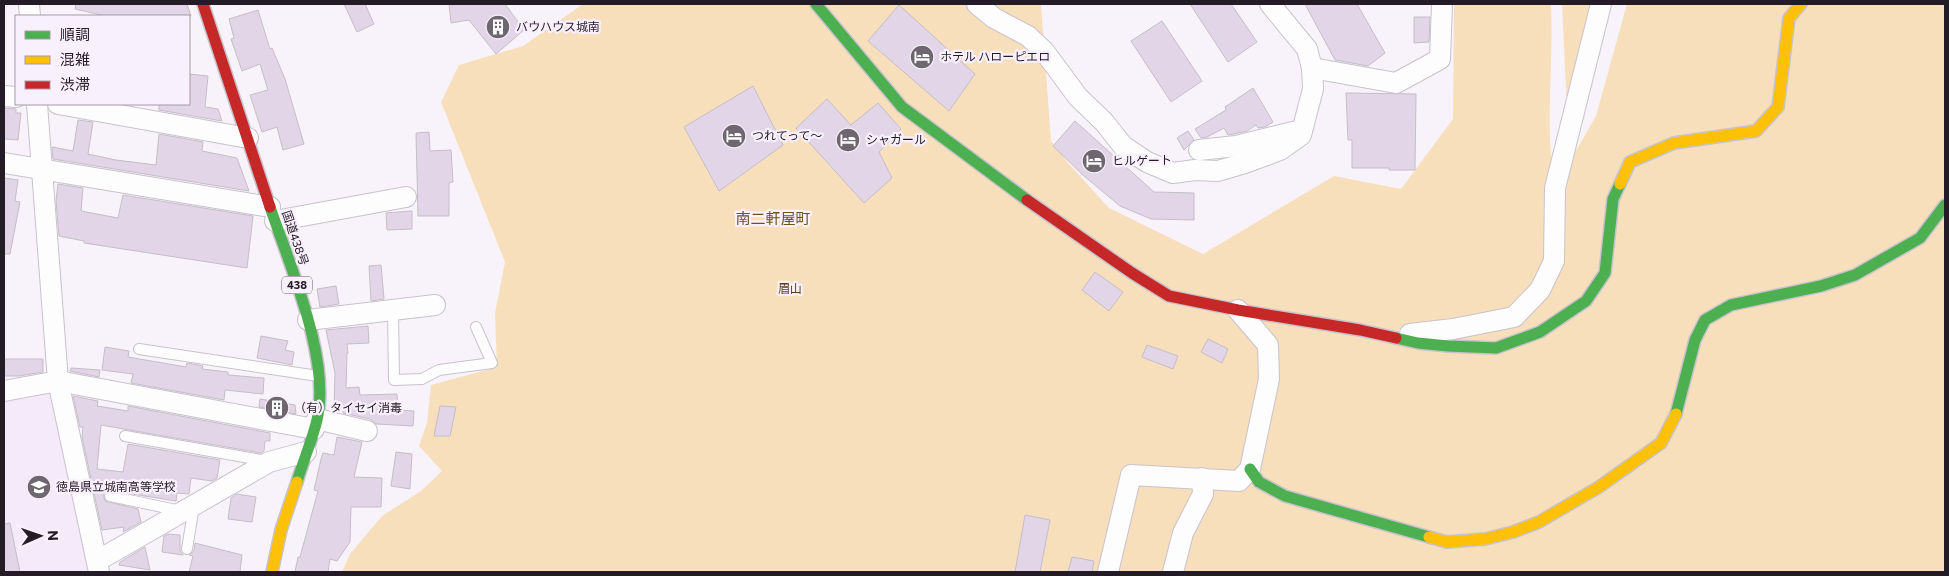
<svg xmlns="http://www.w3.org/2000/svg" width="1949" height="576" viewBox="0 0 1949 576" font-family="Commissioner,'Noto Sans JP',sans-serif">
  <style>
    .built { fill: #f5eafa }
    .green { fill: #f8dfbb }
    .building { fill: #e3d5e8; stroke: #c4bec7 }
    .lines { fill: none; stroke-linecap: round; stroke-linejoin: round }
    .lane-casing { stroke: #c8c2cb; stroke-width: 12 }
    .street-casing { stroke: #c8c2cb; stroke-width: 22 }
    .fast-casing { stroke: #c8c2cb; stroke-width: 14 }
    .slow-casing { stroke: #c8c2cb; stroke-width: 14 }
    .jam-casing { stroke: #c8c2cb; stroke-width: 14 }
    .lane { stroke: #fefdfe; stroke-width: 10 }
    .street { stroke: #fefdfe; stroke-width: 20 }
    .fast { stroke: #4caf50; stroke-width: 11 }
    .slow { stroke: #ffc107; stroke-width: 11 }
    .jam { stroke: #c62828; stroke-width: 11 }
    .labels { text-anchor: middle; stroke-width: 4.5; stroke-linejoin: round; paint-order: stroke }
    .shield { fill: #f9f0fd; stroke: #635b66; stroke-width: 1 }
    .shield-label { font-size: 11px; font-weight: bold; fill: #231b26 }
    .poi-label { font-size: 12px; fill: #231b26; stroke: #f9f0fd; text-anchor: start }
    .street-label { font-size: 12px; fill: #231b26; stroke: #f9f0fd }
    .park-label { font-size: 12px; fill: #553f17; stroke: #f9f0fd }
    .quarter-label { font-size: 15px; fill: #6e521b; stroke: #f9f0fd }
  </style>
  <rect width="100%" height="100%" fill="#f8f3fa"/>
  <!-- built -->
  <path class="built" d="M54,393L92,572H4V402Z"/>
  <!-- green -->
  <g class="green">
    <path d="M583,4H1041L1051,141L1068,163L1109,208L1203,254L1334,176L1401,189L1453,119L1454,4H1551C1554,65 1544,127 1555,187L1596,116L1627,4H1945V572H342L350,554L382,516L421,491L442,471L419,446L427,423L431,385L497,367L495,313L505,262L441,102L459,65L523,46Z"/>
    <path d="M1562,4H1595L1567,109Z"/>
  </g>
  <!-- building -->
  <g class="building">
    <path d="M76,4H187L191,16H106L75,9Z"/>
    <path d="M344,4H365L374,24L357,32Z"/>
    <path d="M449,4H505L524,30L496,54L469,20L451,23Z"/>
    <path d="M1190,4H1231L1257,42L1228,62Z"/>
    <path d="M1305,4H1357L1385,53L1368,66L1335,60Z"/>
    <path d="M899,5L975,74L949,111L868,41Z"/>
    <path d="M258,10L270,49L272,48L285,79L304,144L283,150L277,127L262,132L250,95L268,90L260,64L242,71L231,39L234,38L229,19Z"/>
    <path d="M1414,17H1430L1429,42L1414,43Z"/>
    <path d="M1162,21L1202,81L1171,102L1131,41Z"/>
    <path d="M189,74L208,76L205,107L218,109L222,121L159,110V104H189Z"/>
    <path d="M753,86L783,145L719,191L684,127Z"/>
    <path d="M1253,88L1273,122L1265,127L1258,128L1256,125L1247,131L1234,134L1228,135L1224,128L1207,137L1201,138L1195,129L1226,110L1225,107Z"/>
    <path d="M1346,93L1416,94L1415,170H1389V168H1352V140H1348Z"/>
    <path d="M827,99L851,125L878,103L901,129L879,152L892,178L864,203L796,128Z"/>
    <path d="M4,108L16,109V113H21L18,140L4,139Z"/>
    <path d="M78,120L93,122L88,154L116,160L156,165L159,134L203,142L202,151L237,158L249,191L53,159L52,147L73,151Z"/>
    <path d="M1075,121L1154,192L1194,193V220L1151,219L1120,206L1084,176L1053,146Z"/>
    <path d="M1188,131L1194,140L1184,150L1177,138Z"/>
    <path d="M429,132L430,151L451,150L453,182L449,183V216H418L416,133Z"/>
    <path d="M4,178L18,180L15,201L20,202L10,254H4Z"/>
    <path d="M58,184L83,188L81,211L118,218L123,195L253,216L247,268L84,243V241L59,236L56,201Z"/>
    <path d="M412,211V229L387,230L386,213Z"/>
    <path d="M381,265L384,299L371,301L369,266Z"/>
    <path d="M1095,272L1123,292L1109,311L1082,290Z"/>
    <path d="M336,286L339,304L320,307L317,289Z"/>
    <path d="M368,326L369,343L347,344L348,353H347L346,388L359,387L360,395L397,394L398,410L414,411L413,426L376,424L370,419L343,413V406L334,407L335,373L326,330Z"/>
    <path d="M261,336L288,341L285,350L294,352L292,365L257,358Z"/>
    <path d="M1208,339L1228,349L1222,363L1201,352Z"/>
    <path d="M1147,345L1178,356L1173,369L1142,357Z"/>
    <path d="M105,347L129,351L128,357L186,367L187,363L203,366L202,369L228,372V375L264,378L263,394L225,390L224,400L131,383L133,374L102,370Z"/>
    <path d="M4,359H43V372L19,376H4Z"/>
    <path d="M71,368L100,370L99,377L70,371Z"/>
    <path d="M73,396L98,401L97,406L128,411V406L270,433V441H265L264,451L261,453L101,425L97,469L123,472L128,444L220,460L217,478L212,481L191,478L189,494L177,493L176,501L107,490L103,494L105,501L138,509L141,522L123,532L124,527L102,530L82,437L83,427H80Z"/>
    <path d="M260,399L295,405L296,414L259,407Z"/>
    <path d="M440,406L456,407L450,436H434Z"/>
    <path d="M337,437L362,442L354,477L382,478L381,507H351L350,542L337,561L330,559L328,572H295L298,557H300L318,491L314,490L321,459L323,453L334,455Z"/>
    <path d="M396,452L412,454L410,489L391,486Z"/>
    <path d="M237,494L256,497L252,522L228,519L231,498Z"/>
    <path d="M1025,515L1050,520L1040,572H1015Z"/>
    <path d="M10,523L20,572H4V524Z"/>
    <path d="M168,534L180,535V551L183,555L162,552L164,536Z"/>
    <path d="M195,543L242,555L240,572H189L193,556L189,555L194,551Z"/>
    <path d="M145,547L150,570L119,565L120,562Z"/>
    <path d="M1072,557L1094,561L1092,572H1068Z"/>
  </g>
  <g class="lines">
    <!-- lane casing -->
    <g class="lane-casing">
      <g id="lane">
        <path d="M393,310L394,380L422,379L439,370L492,363L476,327"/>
        <path d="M139,349L318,376"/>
        <path d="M125,436L267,461"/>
        <path d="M110,496L181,511"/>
        <path d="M187,549L194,506"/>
      </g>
    </g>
    <!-- street casing -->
    <g class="street-casing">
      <g id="street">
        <path d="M29,4L30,16"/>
        <path d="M977,4L994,18L1028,36L1044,51L1078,97L1104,122L1123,146L1147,162L1173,173L1195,170L1218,171L1245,163L1280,150L1301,135L1313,89L1312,68L1307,49L1270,4"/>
        <path d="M1312,68L1396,83L1440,59L1442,4"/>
        <path d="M4,96L16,97"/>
        <path d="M37,104L58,381L99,572"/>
        <path d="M58,104L248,138"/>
        <path d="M1199,150L1236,146L1297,131"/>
        <path d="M4,163L270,207"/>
        <path d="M275,221L406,197"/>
        <path d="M308,320L435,305"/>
        <path d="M1410,334L1453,329L1514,317L1540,290L1554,261L1555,188L1601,4"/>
        <path d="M4,391L58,381L314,429"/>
        <path d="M317,419L367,431"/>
        <path d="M97,561L269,462L306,452"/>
        <path d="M1108,572L1131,475L1239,481L1250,469L1269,379L1268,345L1238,310"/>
        <path d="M1173,572L1183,533L1203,494L1202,478"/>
      </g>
    </g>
    <!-- fast casing -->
    <g class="fast-casing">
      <g id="fast">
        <path d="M816,4L902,107L1027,200"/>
        <path d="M270,207C290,266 331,359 317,420C312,441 303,461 297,482"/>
        <path d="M1396,338L1418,343L1448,346L1496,348L1540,332L1586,301L1605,273L1613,199L1620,184"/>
        <path d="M1676,414L1695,340L1705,320L1731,305L1821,286L1855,275L1920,238L1945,205"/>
        <path d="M1250,469L1259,482L1285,496L1429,537"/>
      </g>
    </g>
    <!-- slow casing -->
    <g class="slow-casing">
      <g id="slow">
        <path d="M1620,184L1630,162L1674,143L1756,131L1778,107L1789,18L1801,4"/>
        <path d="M1429,537L1447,542L1485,539L1513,532L1539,522L1599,487L1661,443L1676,414"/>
        <path d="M272,572L281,530L297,482"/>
      </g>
    </g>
    <!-- jam casing -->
    <g class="jam-casing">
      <g id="jam">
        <path d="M203,4L270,207"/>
        <path d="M1027,200L1132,273L1169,296L1238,310L1360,330L1396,338"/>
      </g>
    </g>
    <!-- lane -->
    <use href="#lane" class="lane"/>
    <!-- street -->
    <use href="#street" class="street"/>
    <!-- fast -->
    <use href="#fast" class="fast"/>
    <!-- slow -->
    <use href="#slow" class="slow"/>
    <!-- jam -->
    <use href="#jam" class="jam"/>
  </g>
  <!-- icons -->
  <defs>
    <g id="building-disc" transform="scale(1.25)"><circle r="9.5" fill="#6e6770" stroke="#f9f0fd"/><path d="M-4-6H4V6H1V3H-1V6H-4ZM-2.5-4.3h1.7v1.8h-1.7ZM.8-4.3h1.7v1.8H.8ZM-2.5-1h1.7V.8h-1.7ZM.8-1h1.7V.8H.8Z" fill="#fff"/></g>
    <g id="hotel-disc" transform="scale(1.25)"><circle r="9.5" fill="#6e6770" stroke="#f9f0fd"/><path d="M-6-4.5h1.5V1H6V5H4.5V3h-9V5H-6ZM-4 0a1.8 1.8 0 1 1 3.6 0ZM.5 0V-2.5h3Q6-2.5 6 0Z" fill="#fff"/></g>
    <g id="school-disc" transform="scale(1.25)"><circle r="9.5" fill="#6e6770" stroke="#f9f0fd"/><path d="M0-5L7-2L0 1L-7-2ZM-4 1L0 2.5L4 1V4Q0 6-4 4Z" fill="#fff"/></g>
  </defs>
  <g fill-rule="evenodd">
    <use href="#building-disc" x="498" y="27"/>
    <use href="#hotel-disc" x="922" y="57"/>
    <use href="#hotel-disc" x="734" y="136"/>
    <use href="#hotel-disc" x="848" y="140"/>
    <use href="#hotel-disc" x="1094" y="161"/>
    <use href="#building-disc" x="277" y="408"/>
    <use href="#school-disc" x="39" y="487"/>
  </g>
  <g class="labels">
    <!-- shield labels -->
    <rect class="shield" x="282" y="276.5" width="30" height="17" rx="4"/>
    <g class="shield-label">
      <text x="297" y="289">438</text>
    </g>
    <!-- poi labels -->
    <g class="poi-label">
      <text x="516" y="31">バウハウス城南</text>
      <text x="940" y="61">ホテル ハローピエロ</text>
      <text x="752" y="140">つれてって～</text>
      <text x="866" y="144">シャガール</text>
      <text x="1112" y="165">ヒルゲート</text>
      <text x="294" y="412">（有）タイセイ消毒</text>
      <text x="56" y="491">徳島県立城南高等学校</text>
    </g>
    <!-- street labels -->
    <g class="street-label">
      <text transform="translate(295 238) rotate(71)" y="4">国道438号</text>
    </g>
    <!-- park labels -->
    <g class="park-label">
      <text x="790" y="293">眉山</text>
    </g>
    <!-- quarter labels -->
    <g class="quarter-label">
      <text x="773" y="224">南二軒屋町</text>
    </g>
  </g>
  <!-- border -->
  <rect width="1949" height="576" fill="none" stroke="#231b26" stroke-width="10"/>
  <!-- legend -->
  <rect x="15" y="15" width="175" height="90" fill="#f9f0fd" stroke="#a39ba7"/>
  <rect x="25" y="31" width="25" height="8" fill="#4caf50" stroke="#a39ba7"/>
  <text x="60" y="40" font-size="15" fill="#231b26">順調</text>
  <rect x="25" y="56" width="25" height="8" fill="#ffc107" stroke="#a39ba7"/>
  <text x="60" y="65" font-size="15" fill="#231b26">混雑</text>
  <rect x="25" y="81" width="25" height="8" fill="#c62828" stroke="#a39ba7"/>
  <text x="60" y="90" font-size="15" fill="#231b26">渋滞</text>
  <!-- north arrow -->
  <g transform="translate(40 536) rotate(88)" stroke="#f9f0fd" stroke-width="4" paint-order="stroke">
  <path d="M0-4L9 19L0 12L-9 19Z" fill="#231b26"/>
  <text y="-8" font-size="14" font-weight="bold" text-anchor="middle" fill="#231b26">N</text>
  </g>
</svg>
